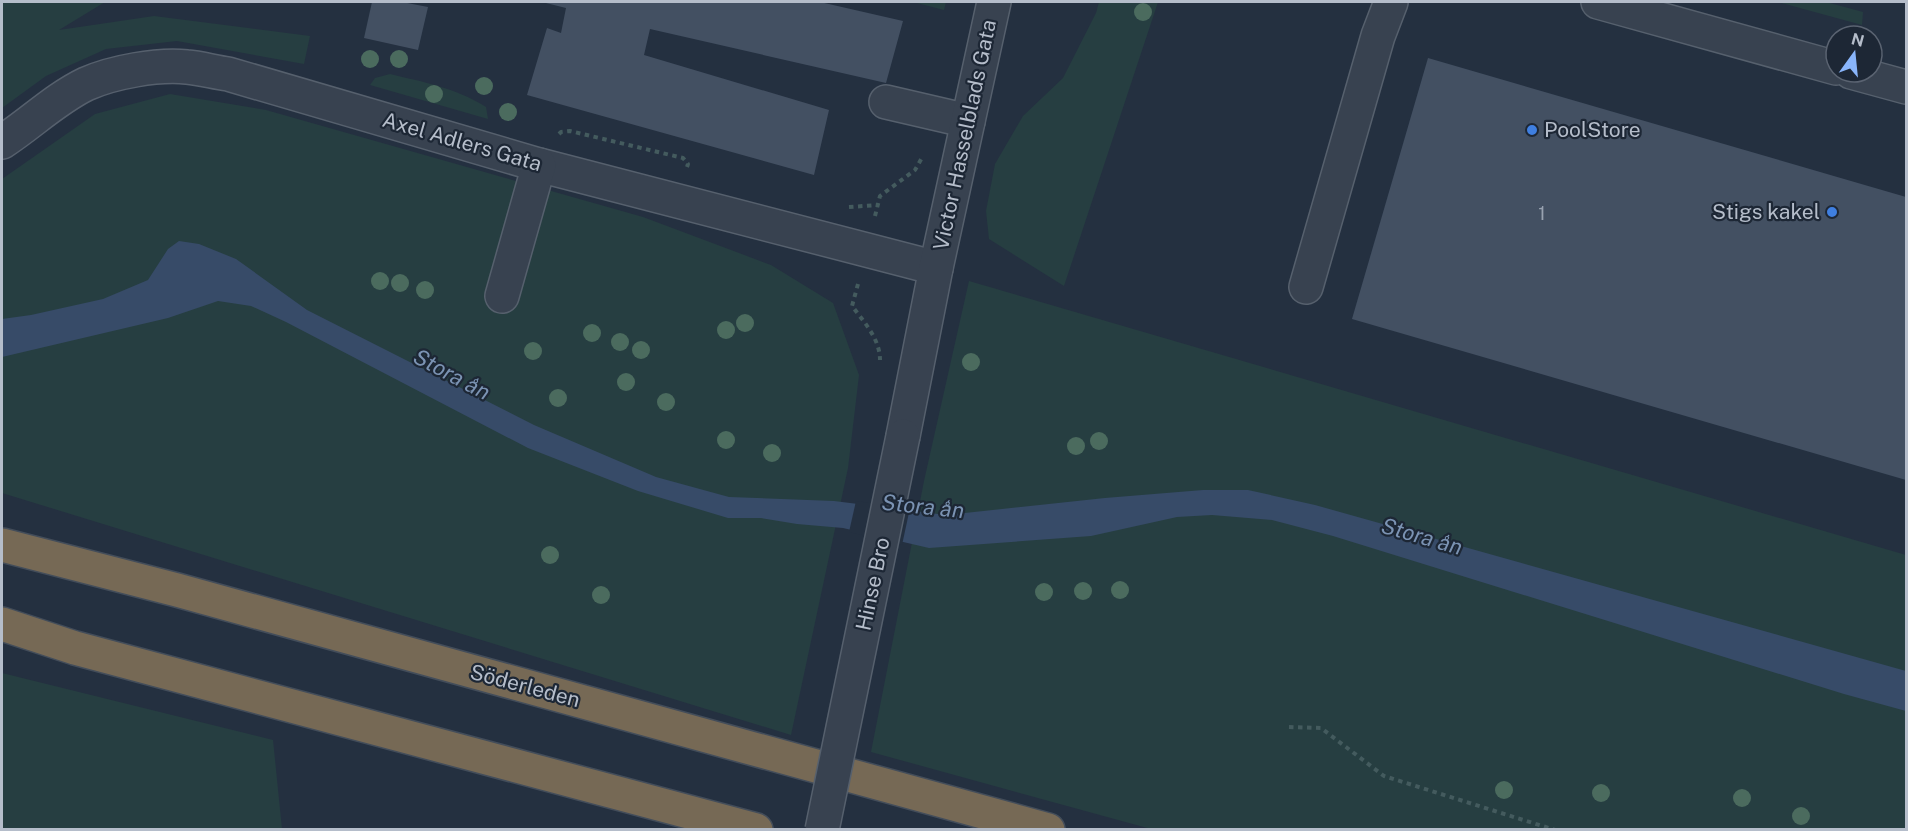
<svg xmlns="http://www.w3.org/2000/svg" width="1908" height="831" viewBox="0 0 1908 831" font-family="'Public Sans',sans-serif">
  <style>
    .green { fill: #263e41 }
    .water { fill: #374b68 }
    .pier { fill: #243040 }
    .building { fill: #435062 }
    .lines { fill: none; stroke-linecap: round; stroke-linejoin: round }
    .minor-casing { stroke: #56606d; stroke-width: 36 }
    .highway-casing { stroke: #434d5a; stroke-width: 36 }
    .path { stroke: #445b5e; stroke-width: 4; stroke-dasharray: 4.5 4.5; stroke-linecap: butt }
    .minor { stroke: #384250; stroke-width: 33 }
    .highway { stroke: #766955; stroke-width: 33 }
    .minor-bridge-casing { stroke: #56606d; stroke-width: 36; stroke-linecap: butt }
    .minor-bridge { stroke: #384250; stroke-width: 33 }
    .tree { fill: #4b6b5e }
    .shop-dot { fill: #3f7fe0; stroke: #1d2735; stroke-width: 2 }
    .labels { text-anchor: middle; stroke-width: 4.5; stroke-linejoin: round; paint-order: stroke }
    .number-label { font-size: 18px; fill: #98a2b0 }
    .poi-label { font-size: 21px; fill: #b5bdca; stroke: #1d2735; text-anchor: start }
    .street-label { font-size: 21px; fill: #b5bdca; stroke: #1d2735 }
    .water-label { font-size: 22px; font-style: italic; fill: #7b93b3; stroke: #1d2735 }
  </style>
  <rect width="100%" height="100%" fill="#243040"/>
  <!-- green -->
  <g class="green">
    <path d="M2,2H105L59,30L154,16L310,36L304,64L177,41L106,49L46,76L2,108Z"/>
    <path d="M913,2H946L944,10Z"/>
    <path d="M1099,2H1158L1064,286L989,239L986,211L995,164L1023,116L1063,78L1096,13Z"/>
    <path d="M1778,2H1826L1863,12L1862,25Z"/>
    <path d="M390,74C423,82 456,88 486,107L488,119L370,85L375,78Z"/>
    <path d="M170,94L266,110L643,217L771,265L833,303L859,375L848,468L791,735L2,493V179L95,114Z"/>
    <path d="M969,281L1906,555V829H1151L871,752L924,481Z"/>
    <path d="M2,673L273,740L282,829H2Z"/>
  </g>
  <!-- water -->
  <path class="water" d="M179,241L199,244L236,259L307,310L534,425L656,477L729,497L834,501L946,515L1105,498L1203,490H1248L1315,505L1906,671V711L1844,694L1333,536L1272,520L1212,515L1177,517L1091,536L929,548L843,528L797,524L761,518H728L638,491L528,448L286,322L251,306L218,301L168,318L2,357V319L31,315L103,299L148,280L168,249Z"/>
  <!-- pier -->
  <path class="pier" d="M856,501L910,508L902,545L849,532Z"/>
  <!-- building -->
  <g class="building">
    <path d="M372,2H402L428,7L418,50L364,38Z"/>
    <path d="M542,2H820L903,21L886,83L650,29L644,55L829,110L814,175L527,95L547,28L561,33L566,8Z"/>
    <path d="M1428,58L1906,197V480L1352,319Z"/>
  </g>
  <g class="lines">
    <!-- minor casing -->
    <g class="minor-casing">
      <g id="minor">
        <path d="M1598,2L1836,68"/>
        <path d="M1851,72L1906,87"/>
        <path d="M886,102L968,121"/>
        <path d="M2,142C30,124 55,99 86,84C113,72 157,64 187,67C200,68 214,72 228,74L539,165L936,268"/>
        <path d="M1306,287L1378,36L1391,2"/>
        <path d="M502,296L539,165"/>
        <path d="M903,436L936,268L994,2"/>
      </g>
    </g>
    <!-- highway casing -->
    <g class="highway-casing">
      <g id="highway">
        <path d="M2,545L177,590L1048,830"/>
        <path d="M2,624L75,648L756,830"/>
      </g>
    </g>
    <!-- path -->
    <g class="path">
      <path d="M559,134L561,132L570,131L683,158L688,164L687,167"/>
      <path d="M849,207L878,205"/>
      <path d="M875,216L880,196L915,170L923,156"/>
      <path d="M858,284L852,306C864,322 880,339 880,360"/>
      <path d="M1289,727L1321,728L1384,776L1555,830"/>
    </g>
    <!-- minor -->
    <use href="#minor" class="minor"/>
    <!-- highway -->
    <use href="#highway" class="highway"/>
    <!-- minor-bridge casing -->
    <g class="minor-bridge-casing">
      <path id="minor-bridge" d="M822,830L903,436"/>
    </g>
    <!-- minor-bridge -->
    <use href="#minor-bridge" class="minor-bridge"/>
  </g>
  <!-- trees -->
  <g class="tree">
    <circle cx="1143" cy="12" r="9"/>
    <circle cx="370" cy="59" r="9"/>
    <circle cx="399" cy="59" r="9"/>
    <circle cx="484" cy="86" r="9"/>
    <circle cx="434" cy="94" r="9"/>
    <circle cx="508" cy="112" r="9"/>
    <circle cx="380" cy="281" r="9"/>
    <circle cx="400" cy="283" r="9"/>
    <circle cx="425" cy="290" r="9"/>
    <circle cx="745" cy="323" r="9"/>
    <circle cx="726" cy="330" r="9"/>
    <circle cx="592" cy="333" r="9"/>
    <circle cx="620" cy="342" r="9"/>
    <circle cx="641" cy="350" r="9"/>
    <circle cx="533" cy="351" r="9"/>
    <circle cx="971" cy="362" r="9"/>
    <circle cx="626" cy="382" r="9"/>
    <circle cx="558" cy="398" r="9"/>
    <circle cx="666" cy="402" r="9"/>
    <circle cx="726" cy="440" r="9"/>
    <circle cx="1099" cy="441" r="9"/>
    <circle cx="1076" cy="446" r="9"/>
    <circle cx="772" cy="453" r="9"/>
    <circle cx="550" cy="555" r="9"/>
    <circle cx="1120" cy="590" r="9"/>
    <circle cx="1083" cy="591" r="9"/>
    <circle cx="1044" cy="592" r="9"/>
    <circle cx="601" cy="595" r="9"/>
    <circle cx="1504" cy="790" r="9"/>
    <circle cx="1601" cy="793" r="9"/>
    <circle cx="1742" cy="798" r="9"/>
    <circle cx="1801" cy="816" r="9"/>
  </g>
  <!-- markers -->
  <g class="shop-dot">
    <circle cx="1532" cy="130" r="6"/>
    <circle cx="1832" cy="212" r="6"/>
  </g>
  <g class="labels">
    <!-- number labels -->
    <g class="number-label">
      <text x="1542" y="220">1</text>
    </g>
    <!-- poi labels -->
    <g class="poi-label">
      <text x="1544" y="137">PoolStore</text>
      <text x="1820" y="219" text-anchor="end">Stigs kakel</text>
    </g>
    <!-- street labels -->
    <g class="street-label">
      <text transform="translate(965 135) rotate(-78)" y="7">Victor Hasselblads Gata</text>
      <text transform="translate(462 142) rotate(16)" y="7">Axel Adlers Gata</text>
      <text transform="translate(873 584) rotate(-78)" y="7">Hinse Bro</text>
      <text transform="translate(525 686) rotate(15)" y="7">Söderleden</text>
    </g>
    <!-- water labels -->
    <g class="water-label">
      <text transform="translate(452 374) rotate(28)" y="8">Stora ån</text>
      <text transform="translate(923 506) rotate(6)" y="8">Stora ån</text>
      <text transform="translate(1422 536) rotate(16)" y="8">Stora ån</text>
    </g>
  </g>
  <!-- border -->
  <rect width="1908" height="831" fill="none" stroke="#b5bdca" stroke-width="6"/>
  <!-- north arrow -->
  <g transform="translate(1854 54) rotate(15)"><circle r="28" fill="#1d2735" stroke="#5a6371" stroke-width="1.5"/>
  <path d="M0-4.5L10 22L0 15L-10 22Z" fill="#89b5fb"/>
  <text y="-9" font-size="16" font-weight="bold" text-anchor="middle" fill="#b5bdca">N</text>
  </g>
</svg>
